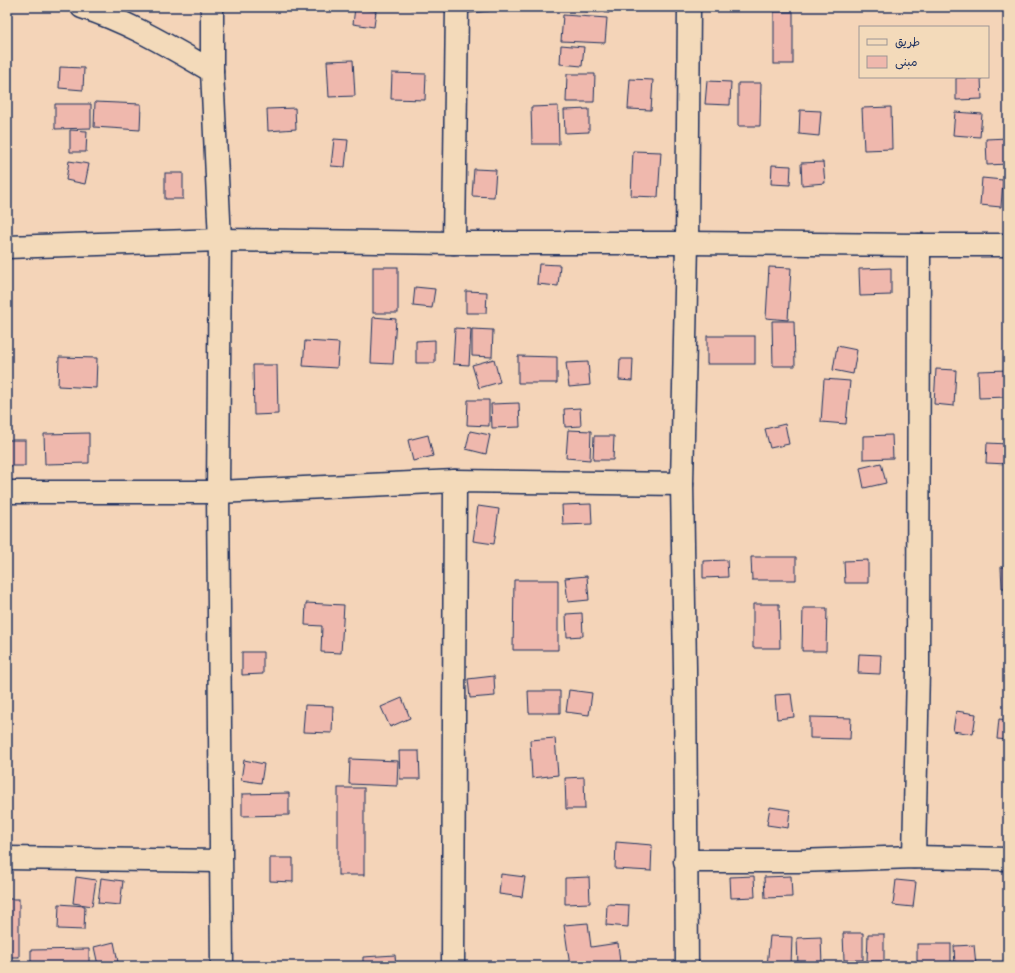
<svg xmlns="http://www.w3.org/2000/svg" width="1015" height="973" viewBox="0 0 1015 973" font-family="Sriracha,'Playpen Sans Arabic',sans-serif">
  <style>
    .building { fill: #efb8ad; stroke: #1b2f5e }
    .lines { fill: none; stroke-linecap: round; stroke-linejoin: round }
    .minor-casing { stroke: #1b2f5e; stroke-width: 25 }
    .minor { stroke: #f3daba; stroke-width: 22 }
  </style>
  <rect width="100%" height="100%" fill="#f4d4b8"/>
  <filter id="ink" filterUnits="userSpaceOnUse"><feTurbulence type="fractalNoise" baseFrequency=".025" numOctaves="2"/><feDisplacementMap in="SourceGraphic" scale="8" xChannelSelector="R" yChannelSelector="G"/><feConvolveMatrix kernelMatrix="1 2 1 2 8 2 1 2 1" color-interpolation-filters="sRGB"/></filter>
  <g filter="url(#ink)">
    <!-- building -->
    <g class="building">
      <rect x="411" y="7" width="21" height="2"/>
      <path d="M469,7H489V11L469,13Z"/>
      <path d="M585,7H609V13L585,11Z"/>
      <path d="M355,8L376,11L374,27L353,24Z"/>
      <rect x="774" y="12" width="19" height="52"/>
      <path d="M563,15L607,18L605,43L561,41Z"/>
      <path d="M561,45L584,47L582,66L560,64Z"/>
      <path d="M353,60L355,96L329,97L327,61Z"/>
      <path d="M60,67L84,68L83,90L59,88Z"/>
      <path d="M392,73L426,74L425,100L391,99Z"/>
      <path d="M567,74H595L594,102H566Z"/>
      <path d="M956,78H981L982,99L956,100Z"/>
      <path d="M630,79L653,80L651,110L628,109Z"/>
      <path d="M707,81L731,82L730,105L705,104Z"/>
      <path d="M738,83H761L760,126H738Z"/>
      <path d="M95,102L141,104L140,130L94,127Z"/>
      <path d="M55,104H91V128L55,129Z"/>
      <path d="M558,106L559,144H532L531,107Z"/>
      <path d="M891,107L892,149L864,150L862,108Z"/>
      <path d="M295,108L296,129L268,131L267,109Z"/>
      <path d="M589,109V132L565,133L564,110Z"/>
      <path d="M800,110L821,111L819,136L799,134Z"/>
      <path d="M955,112L982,114L980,137L953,135Z"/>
      <path d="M70,130L87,131L86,152H70Z"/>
      <path d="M1008,138V164L987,165L986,139Z"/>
      <path d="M334,139L348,140L345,167L331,166Z"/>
      <path d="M633,151L661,152L658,197L631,196Z"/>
      <path d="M69,161L89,164L85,184L66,180Z"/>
      <path d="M823,162L825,183L802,185L801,163Z"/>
      <path d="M772,165L791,166L790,185L771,184Z"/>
      <path d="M474,169L496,170L494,197L472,196Z"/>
      <rect x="165" y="173" width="18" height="26"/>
      <path d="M982,178L1003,180L1001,207L980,205Z"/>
      <path d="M539,264L560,265L558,286L537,284Z"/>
      <rect x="373" y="267" width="25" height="46"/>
      <path d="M769,267L791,268L788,320L766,318Z"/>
      <path d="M891,268V295L860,296L859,269Z"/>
      <path d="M415,287L435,289L432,308L413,306Z"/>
      <path d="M466,291L487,292L486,313H466Z"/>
      <path d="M373,317L396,319L393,364L371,363Z"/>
      <path d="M772,321H794L795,366H773Z"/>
      <path d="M455,328L471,329L469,365L453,364Z"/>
      <path d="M472,329L493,330L492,357L472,356Z"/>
      <rect x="707" y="336" width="48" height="28"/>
      <path d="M435,340V363H416V341Z"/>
      <path d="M305,341L339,343L337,368L303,366Z"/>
      <path d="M837,346L857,350L853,374L833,370Z"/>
      <path d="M518,356L557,357V383H518Z"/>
      <path d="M59,357L97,358L96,388L58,386Z"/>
      <path d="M494,359L500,382L479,388L472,365Z"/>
      <path d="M620,359H633L632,381L619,380Z"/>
      <path d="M588,362L590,385L569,387L566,363Z"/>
      <path d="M253,365H277L278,414L254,415Z"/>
      <path d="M936,369L956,370L954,406L934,404Z"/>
      <path d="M1008,370V397L979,398L978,371Z"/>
      <path d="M824,379L850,381L846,424L821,422Z"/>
      <path d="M468,400H489V426L467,425Z"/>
      <path d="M519,403L520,427L492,428L491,404Z"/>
      <path d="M580,408L581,426L565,427L564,409Z"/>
      <path d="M785,424L789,444L770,448L765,429Z"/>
      <path d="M568,430L591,431L590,460L566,458Z"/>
      <path d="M470,431L490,435L486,454L466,449Z"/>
      <path d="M89,433V463L45,464L44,434Z"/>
      <path d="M428,435L433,456L413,461L408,440Z"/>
      <path d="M892,435L893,458L863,459V436Z"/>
      <path d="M594,436H614L613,460H593Z"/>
      <rect x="7" y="440" width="18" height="26"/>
      <path d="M987,443L1008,444V464L986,463Z"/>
      <path d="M881,463L886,483L864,488L860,468Z"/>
      <path d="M591,504L592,524L563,525L562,505Z"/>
      <path d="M478,506L499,509L494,544L473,541Z"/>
      <path d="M751,557H796V580H752Z"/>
      <path d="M727,560L728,577L703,578V561Z"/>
      <path d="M868,560V583H845L844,561Z"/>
      <path d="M1001,567H1008V588H1002Z"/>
      <path d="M587,576L589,600L568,602L565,578Z"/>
      <path d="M514,580H558V650H513Z"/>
      <path d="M306,603L344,605L341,653L321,652L322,626L305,625Z"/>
      <path d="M753,604H779L780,648H753Z"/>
      <path d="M803,608H827L826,651H802Z"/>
      <path d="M582,613L583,636L567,637L566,614Z"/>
      <path d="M242,652H263V674L242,675Z"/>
      <path d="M859,654L881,655L880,674L858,673Z"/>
      <path d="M494,676L495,696L470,698L468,679Z"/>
      <path d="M569,690L592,693L589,715L566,712Z"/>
      <path d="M528,691H560V713H529Z"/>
      <path d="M791,694L794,717L777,719L775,695Z"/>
      <path d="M402,698L410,718L390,727L381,707Z"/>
      <path d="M305,705L333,706L332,733L303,732Z"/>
      <path d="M956,711L976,714L973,734L953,731Z"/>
      <path d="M810,717L851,718L850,739L810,738Z"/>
      <path d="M999,719L1008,720V740L997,739Z"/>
      <path d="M555,738L558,775L532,778L530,740Z"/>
      <path d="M399,751H419L420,779H400Z"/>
      <path d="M350,759L398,761L397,786L349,784Z"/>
      <path d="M244,760L264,764L261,783L241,780Z"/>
      <path d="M584,777L585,809H566L565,778Z"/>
      <rect x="338" y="788" width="26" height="87"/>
      <path d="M289,793V815L242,816V794Z"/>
      <path d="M770,807L790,810L788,828L767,825Z"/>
      <path d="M616,842L652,845L651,871L615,869Z"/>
      <path d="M270,858H293V882L270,881Z"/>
      <path d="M501,874L525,877L522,897L499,894Z"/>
      <path d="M754,876L755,897L731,898L730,877Z"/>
      <path d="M791,876L792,897L765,898L764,877Z"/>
      <path d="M76,877L96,880L92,906L73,903Z"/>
      <path d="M589,877L590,903L565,904V878Z"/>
      <path d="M101,878L123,881L120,905L98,903Z"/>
      <path d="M896,880L916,882L913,907L893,905Z"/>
      <rect x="7" y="899" width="12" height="58"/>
      <path d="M59,904L85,906L84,930L58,929Z"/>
      <path d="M607,904L629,905L628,927L606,925Z"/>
      <path d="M588,923L591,947L618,943L620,963L598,966H570L564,925Z"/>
      <path d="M843,933H863V960H844Z"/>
      <path d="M868,934H884V961H867Z"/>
      <path d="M770,936L792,937L791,966H767Z"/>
      <path d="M821,937L822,966H798L797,938Z"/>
      <path d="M114,942L118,962L98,965L94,947Z"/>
      <rect x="917" y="944" width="34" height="22"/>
      <path d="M974,945L976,965L955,966L954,946Z"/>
      <path d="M89,949V966H31V950Z"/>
      <path d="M395,955L396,966H363V957Z"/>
    </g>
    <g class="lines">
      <!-- minor casing -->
      <g class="minor-casing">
        <g id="minor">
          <path d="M82,7C129,22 170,47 212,71"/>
          <path d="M212,7V71L220,240L218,492L222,966"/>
          <path d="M454,243L457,7"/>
          <path d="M7,247L220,240L454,243H687L919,245H1008"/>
          <path d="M7,492H218L455,481L682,484"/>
          <path d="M914,857L918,670L919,245"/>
          <path d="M7,858L220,861"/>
          <path d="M685,861H798L914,857L1008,859"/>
          <path d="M453,966L455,481"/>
          <path d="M687,966L685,668L682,484L687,243L689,7"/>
        </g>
      </g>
      <!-- minor -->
      <use href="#minor" class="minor"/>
    </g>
  </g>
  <!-- margin -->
  <rect width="1015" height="973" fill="none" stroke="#f3daba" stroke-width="24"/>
  <rect x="12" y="12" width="991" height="949" fill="none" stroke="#1b2f5e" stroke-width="1.5" filter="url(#ink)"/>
  <!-- legend -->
  <rect x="859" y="26" width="130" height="52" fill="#f3daba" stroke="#9d9695"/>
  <rect x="867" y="39" width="20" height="6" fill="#f3daba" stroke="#9d9695"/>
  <text x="895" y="46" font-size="12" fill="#1b2f5e">طريق</text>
  <rect x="867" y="56" width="20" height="12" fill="#efb8ad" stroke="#9d9695"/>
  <text x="895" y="66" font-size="12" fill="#1b2f5e">مبنى</text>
</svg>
